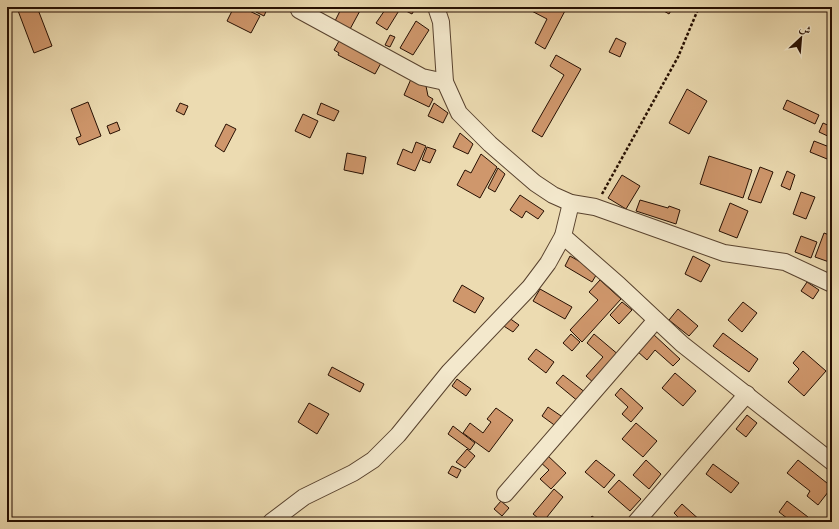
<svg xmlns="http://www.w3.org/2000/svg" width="839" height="529" viewBox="0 0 839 529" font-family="'EB Garamond',Amiri,serif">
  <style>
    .building { fill: #cf976c; stroke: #260f02 }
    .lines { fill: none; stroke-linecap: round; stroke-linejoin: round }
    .minor-casing { stroke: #58422e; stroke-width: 18 }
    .path { stroke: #260f02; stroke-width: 2.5; stroke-dasharray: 3 2; stroke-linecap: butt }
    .minor { stroke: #f3e8cc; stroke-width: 16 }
  </style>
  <rect width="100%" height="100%" fill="#ecdbb1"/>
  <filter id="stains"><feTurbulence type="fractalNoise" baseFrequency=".005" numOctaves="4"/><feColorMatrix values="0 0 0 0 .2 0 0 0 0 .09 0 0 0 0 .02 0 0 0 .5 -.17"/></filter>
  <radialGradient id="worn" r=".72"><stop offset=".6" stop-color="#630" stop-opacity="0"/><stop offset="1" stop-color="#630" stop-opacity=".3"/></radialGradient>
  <!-- building -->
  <g class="building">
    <path d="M21,7H37L52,46L34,53L17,8Z"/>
    <path d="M234,7H241L260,16L251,33L227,21Z"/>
    <path d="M258,7H268L264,16L256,12Z"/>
    <path d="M342,7H362L349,31L334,23Z"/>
    <path d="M387,7H397L400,9L387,30L376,23Z"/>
    <path d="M402,7H416L412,14L402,9Z"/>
    <path d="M524,7H542L548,10L550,7H567L545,49L535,43L547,19Z"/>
    <path d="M657,7H673L669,14Z"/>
    <path d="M416,21L429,30L413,55L400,48Z"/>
    <path d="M390,35L395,37L390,47L385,45Z"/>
    <path d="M616,38L626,43L620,57L609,52Z"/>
    <path d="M339,41L381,63L375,74L338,55L339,53L334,50Z"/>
    <path d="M556,55L581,69L542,137L532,131L564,75L550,66Z"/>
    <path d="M411,79L426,86L428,96L433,99L429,107L404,95Z"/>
    <path d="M687,89L707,101L689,134L669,123Z"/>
    <path d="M787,100L819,115L815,124L783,109Z"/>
    <path d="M88,102L101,136L79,145L76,138L81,136L71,109Z"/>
    <path d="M180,103L188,106L184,115L176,111Z"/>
    <path d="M321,103L339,111L334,121L317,114Z"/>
    <path d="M434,103L448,113L443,123L428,116Z"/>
    <path d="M303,114L318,121L310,138L295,131Z"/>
    <path d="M117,122L120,130L110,134L107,126Z"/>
    <path d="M823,123L832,127V138L819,132Z"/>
    <path d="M226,124L236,129L224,152L215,146Z"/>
    <path d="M460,133L473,144L468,154L453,147Z"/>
    <path d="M814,141L832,148V161L810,152Z"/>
    <path d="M416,142L426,146L415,171L397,164L403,149L412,153Z"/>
    <path d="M427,147L436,150L430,163L422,160Z"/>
    <path d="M347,153L366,157L363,174L344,170Z"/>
    <path d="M481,154L497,167L480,198L457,185L465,170L471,173Z"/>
    <path d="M709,156L752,170L743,198L700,184Z"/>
    <path d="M760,167L773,172L761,203L748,199Z"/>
    <path d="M498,168L505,174L495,192L488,188Z"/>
    <path d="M787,171L795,175L790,190L781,186Z"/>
    <path d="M622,175L640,186L626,209L608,198Z"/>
    <path d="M801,192L815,197L806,219L793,214Z"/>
    <path d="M520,195L544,211L538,219L526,211L522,218L510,210Z"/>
    <path d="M640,200L668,208L669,206L680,210L676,224L636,211Z"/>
    <path d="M730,203L748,211L737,238L719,231Z"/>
    <path d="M824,233L832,236V263L815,257Z"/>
    <path d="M801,236L817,242L811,258L795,252Z"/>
    <path d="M570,256L598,272L592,282L565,266Z"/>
    <path d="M693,256L710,265L701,282L685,274Z"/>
    <path d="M600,280L621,299L582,342L570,330L598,300L589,292Z"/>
    <path d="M807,282L819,290L813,299L801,291Z"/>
    <path d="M462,285L484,298L475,313L453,301Z"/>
    <path d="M540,289L572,307L565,319L533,301Z"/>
    <path d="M622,302L632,310L619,324L610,315Z"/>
    <path d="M743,302L757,313L742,332L728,320Z"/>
    <path d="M678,309L698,326L689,336L669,320Z"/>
    <path d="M505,315L519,325L513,332L499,323Z"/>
    <path d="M723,333L758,359L749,372L713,346Z"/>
    <path d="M571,334L580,342L572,351L563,343Z"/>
    <path d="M594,334L620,356L595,384L586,376L603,357L587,343Z"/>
    <path d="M653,334L680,359L673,366L655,350L647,360L637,351Z"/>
    <path d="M536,349L554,362L546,373L528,359Z"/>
    <path d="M803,351L826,371L804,396L788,382L799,369L793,363Z"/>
    <path d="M332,367L364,384L360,392L328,375Z"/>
    <path d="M675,373L696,391L683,406L662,388Z"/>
    <path d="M563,375L586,393L579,402L556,383Z"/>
    <path d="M457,379L471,389L466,396L452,386Z"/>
    <path d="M621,388L643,408L631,422L622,414L628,407L615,395Z"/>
    <path d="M309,403L329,414L317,434L298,422Z"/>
    <path d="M548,407L564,418L557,427L542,416Z"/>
    <path d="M496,408L513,420L489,452L463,433L470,423L483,433L491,422L487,419Z"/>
    <path d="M747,415L757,423L746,437L736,429Z"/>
    <path d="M636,423L657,441L643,457L622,439Z"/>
    <path d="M453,426L475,443L470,450L448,434Z"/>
    <path d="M467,449L475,456L465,468L456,462Z"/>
    <path d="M546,454L566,473L551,489L540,479L549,470L539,461Z"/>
    <path d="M596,460L615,475L604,488L585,472Z"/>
    <path d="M646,460L661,474L649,489L633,475Z"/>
    <path d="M798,460L832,487L818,505L807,496L810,491L787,473Z"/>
    <path d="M713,464L739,483L731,493L706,474Z"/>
    <path d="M452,466L461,470L457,478L448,473Z"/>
    <path d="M619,480L641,499L630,511L608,492Z"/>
    <path d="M554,489L563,497L543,522L533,514Z"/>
    <path d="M501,501L509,508L502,516L494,509Z"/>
    <path d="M787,501L808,517L804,522H792L779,512Z"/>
    <path d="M682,504L702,522H683L674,513Z"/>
    <path d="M592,516L600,522H587Z"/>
  </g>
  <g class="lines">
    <!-- minor casing -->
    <g class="minor-casing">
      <g id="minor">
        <path d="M436,7L441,22L445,82L459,113L490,144L535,183L553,195L571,203L595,207L724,253L785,262L832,284"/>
        <path d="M299,10L422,77L445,82"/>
        <path d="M563,236L619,285L682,344L832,462"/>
        <path d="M505,494L656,320"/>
        <path d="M271,522L304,497L353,473L373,460L398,435L449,372L530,287L548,263L563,236L571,203"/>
        <path d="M636,522L747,394"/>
      </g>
    </g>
    <!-- path -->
    <path class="path" d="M602,194L678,57L699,7"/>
    <!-- minor -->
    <use href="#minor" class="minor"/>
  </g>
  <!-- margin -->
  <rect width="839" height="529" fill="none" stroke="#ecdbb1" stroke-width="24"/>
  <rect x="8" y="8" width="823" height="513" fill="none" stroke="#260f02" stroke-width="2"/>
  <rect x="12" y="12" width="815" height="505" fill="none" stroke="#260f02"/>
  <!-- north arrow -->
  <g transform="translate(801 38) rotate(26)" stroke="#f3e8cc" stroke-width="3" paint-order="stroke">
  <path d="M0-3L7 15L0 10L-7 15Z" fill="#260f02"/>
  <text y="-6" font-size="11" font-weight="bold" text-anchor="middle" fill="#260f02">ش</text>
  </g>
  <rect width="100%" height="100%" filter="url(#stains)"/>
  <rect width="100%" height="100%" fill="url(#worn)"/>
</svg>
